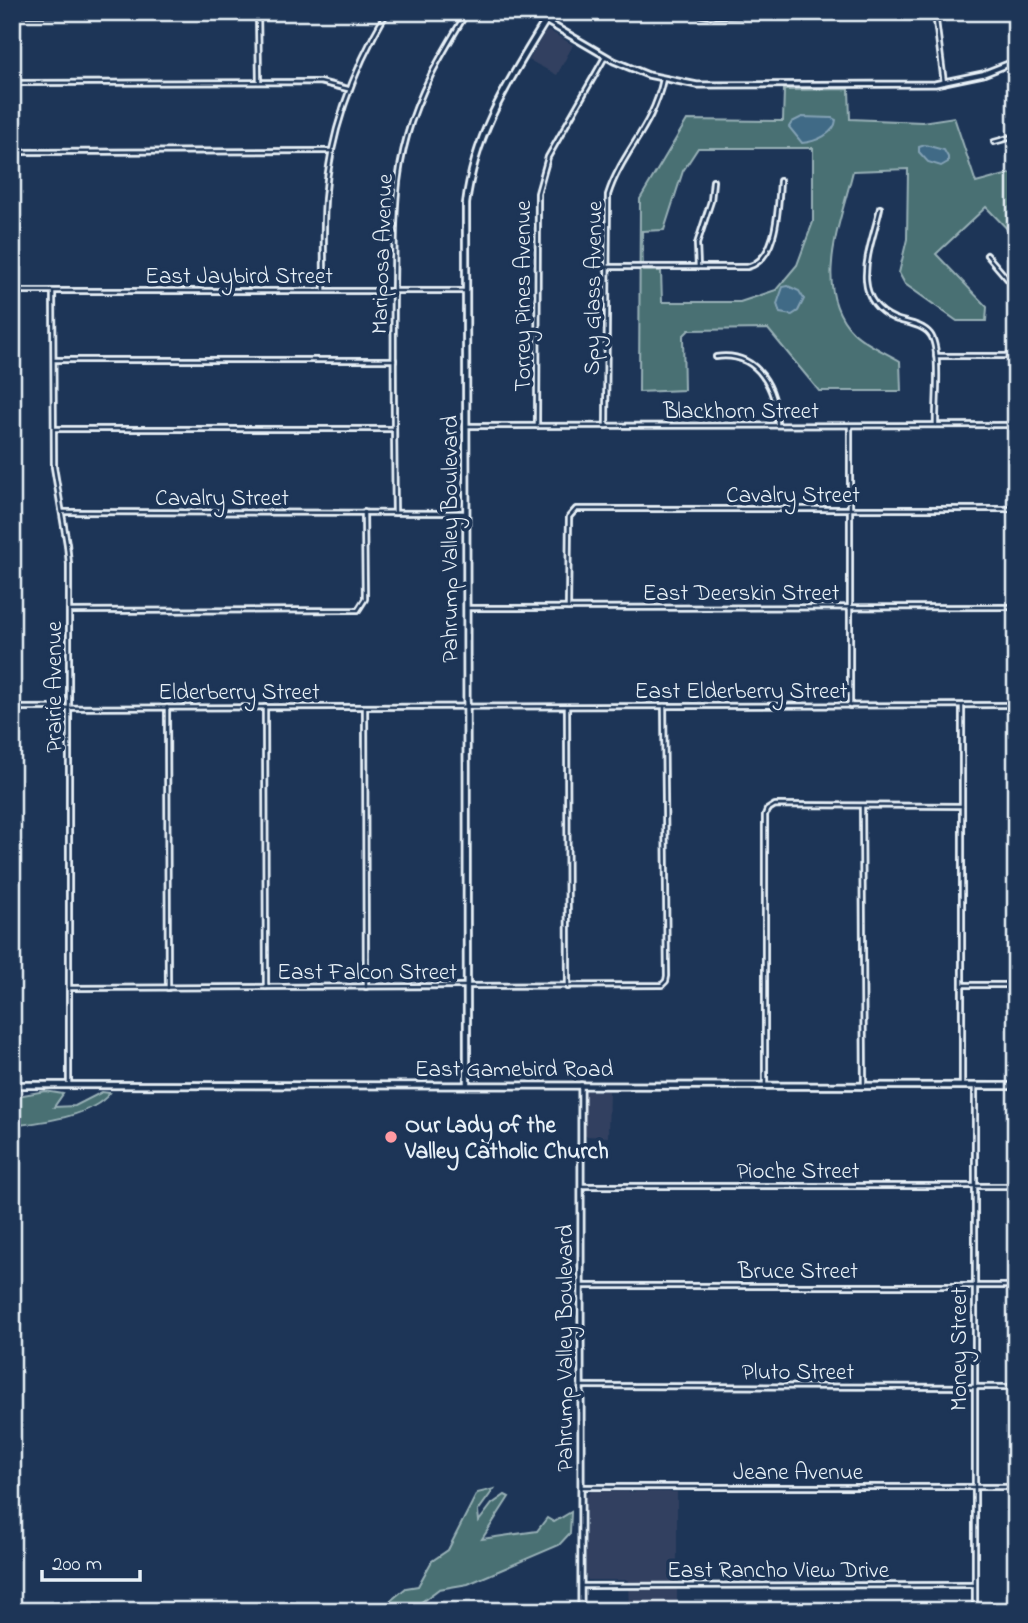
<svg xmlns="http://www.w3.org/2000/svg" width="1028" height="1623" viewBox="0 0 1028 1623" font-family="'Indie Flower',sans-serif">
  <style>
    .built { fill: #324160 }
    .green { fill: #487073; stroke: #98b0b6; stroke-width: 2; fill-rule: evenodd }
    .water { fill: #406b86; stroke: #83a1b4; stroke-width: 2 }
    .lines { fill: none; stroke-linecap: round; stroke-linejoin: round }
    .minor-casing { stroke: #e8f1f8; stroke-width: 8 }
    .tertiary-casing { stroke: #e8f1f8; stroke-width: 9 }
    .secondary-casing { stroke: #e8f1f8; stroke-width: 10 }
    .minor { stroke: #1d3557; stroke-width: 2.5 }
    .tertiary { stroke: #1d3557; stroke-width: 3.5 }
    .secondary { stroke: #1d3557; stroke-width: 4.5 }
    .poi-dot { fill: #ff9aa2; stroke: #1d3557; stroke-width: 2.5 }
    .labels { text-anchor: middle; stroke-width: 7; stroke-linejoin: round; paint-order: stroke }
    .street-label { font-size: 23px; fill: #e8f1f8; stroke: #1d3557 }
    .poi-label { font-size: 23px; font-weight: bold; fill: #e8f1f8; stroke: #1d3557; text-anchor: start }
  </style>
  <rect width="100%" height="100%" fill="#1d3557"/>
  <filter id="ink" filterUnits="userSpaceOnUse"><feTurbulence type="fractalNoise" baseFrequency=".0143" numOctaves="2"/><feDisplacementMap in="SourceGraphic" scale="14" xChannelSelector="R" yChannelSelector="G"/><feConvolveMatrix kernelMatrix="1 2 1 2 8 2 1 2 1" color-interpolation-filters="sRGB"/></filter>
  <g filter="url(#ink)">
    <!-- built -->
    <g class="built">
      <path d="M550,31L573,45L557,75L529,60L545,32Z"/>
      <path d="M585,1091H609L608,1137L585,1136Z"/>
      <path d="M591,1491L677,1492V1611H629L628,1580H588L586,1577V1496Z"/>
    </g>
    <!-- green -->
    <g class="green">
      <path d="M849,89L850,119L922,122L954,117L976,183L1016,172V238L986,207L936,254L987,307L986,321H957L905,284L899,273L907,239L908,169L853,171C841,222 811,289 853,332C865,344 885,352 900,361L901,391H819L768,329L689,330L683,336L684,390L639,392L640,199L687,120L783,121L784,90ZM698,148H813V222L797,265L776,290L740,302H662L661,271H643L642,231L664,230L683,171Z"/>
      <path d="M45,1091L63,1094L54,1107L75,1106L102,1092L110,1093C91,1117 42,1122 12,1126V1097Z"/>
      <path d="M494,1489L478,1511L479,1521L492,1504L505,1495L509,1497L482,1539L537,1531L547,1518L554,1522L571,1512L570,1533L559,1545L468,1584L439,1589L419,1604L415,1611H378L406,1588L418,1586L432,1561L448,1550L477,1493Z"/>
    </g>
    <!-- water -->
    <g class="water">
      <path d="M802,117L832,118L836,120C835,134 815,142 802,143L789,127L792,122Z"/>
      <path d="M925,145L944,150L948,157V162L941,166L928,162L919,152V147Z"/>
      <path d="M788,286L799,291L804,299L798,311L792,315L780,313L777,304L783,287Z"/>
    </g>
    <g class="lines">
      <!-- minor casing -->
      <g class="minor-casing">
        <g id="minor">
          <path d="M258,12L259,82"/>
          <path d="M681,12L709,16L807,14"/>
          <path d="M935,13L944,83"/>
          <path d="M12,14L258,13"/>
          <path d="M842,14L906,15L939,12"/>
          <path d="M12,83L320,82L348,89"/>
          <path d="M994,142L1016,136"/>
          <path d="M12,152L331,151"/>
          <path d="M880,208C872,246 846,298 895,319C906,323 922,324 930,334C942,349 935,405 936,425"/>
          <path d="M987,255L1016,289"/>
          <path d="M606,267H747C778,260 778,207 780,181"/>
          <path d="M698,267L697,244L711,201L713,181"/>
          <path d="M324,290C324,260 323,229 325,199C330,131 353,70 387,12"/>
          <path d="M12,291H466"/>
          <path d="M53,291L54,467L67,544L69,564V1085"/>
          <path d="M936,356H1016"/>
          <path d="M716,357C758,351 777,389 777,425"/>
          <path d="M55,360H394"/>
          <path d="M466,426L1016,425"/>
          <path d="M537,426L538,193L548,157L605,57"/>
          <path d="M606,426L608,195C621,153 653,128 663,79"/>
          <path d="M850,426V706"/>
          <path d="M54,429H394"/>
          <path d="M62,512L466,513"/>
          <path d="M395,513C394,436 393,360 394,284C395,233 393,185 407,136C419,91 443,52 467,12"/>
          <path d="M466,608L1016,607"/>
          <path d="M568,608L569,517L576,509H1016"/>
          <path d="M69,611L358,610L365,599L364,512"/>
          <path d="M962,706V1086"/>
          <path d="M167,707L168,988"/>
          <path d="M265,707L266,987"/>
          <path d="M365,707L366,987"/>
          <path d="M567,707L568,987"/>
          <path d="M12,708L1016,705"/>
          <path d="M862,806L864,1086"/>
          <path d="M962,985H1016"/>
          <path d="M69,988L662,985L666,981L667,976L664,706"/>
          <path d="M765,1086V815L767,810L775,805L962,806"/>
          <path d="M975,1086V1611"/>
          <path d="M582,1186H1016"/>
          <path d="M581,1286H1016"/>
          <path d="M581,1386L1016,1387"/>
          <path d="M581,1487H1016"/>
          <path d="M581,1586L973,1585"/>
        </g>
      </g>
      <!-- tertiary casing -->
      <g class="tertiary-casing">
        <g id="tertiary">
          <path d="M530,12L614,61L648,75L697,85L935,84L983,74L1016,61"/>
          <path d="M581,1611V1085"/>
        </g>
      </g>
      <!-- secondary casing -->
      <g class="secondary-casing">
        <g id="secondary">
          <path d="M12,1085L1016,1086"/>
          <path d="M467,1085L466,204C475,129 513,75 551,12"/>
        </g>
      </g>
      <!-- minor -->
      <use href="#minor" class="minor"/>
      <!-- tertiary -->
      <use href="#tertiary" class="tertiary"/>
      <!-- secondary -->
      <use href="#secondary" class="secondary"/>
    </g>
  </g>
  <!-- markers -->
  <circle class="poi-dot" cx="391" cy="1137" r="7"/>
  <g class="labels">
    <!-- street labels -->
    <g class="street-label">
      <text transform="translate(381 254) rotate(-88)" y="8">Mariposa Avenue</text>
      <text x="239" y="283">East Jaybird Street</text>
      <text transform="translate(592 288) rotate(-89)" y="8">Spy Glass Avenue</text>
      <text transform="translate(522 296) rotate(-90)" y="8">Torrey Pines Avenue</text>
      <text x="741" y="418">Blackhorn Street</text>
      <text x="793" y="502">Cavalry Street</text>
      <text x="222" y="505">Cavalry Street</text>
      <text transform="translate(449 539) rotate(-90)" y="8">Pahrump Valley Boulevard</text>
      <text x="741" y="600">East Deerskin Street</text>
      <text transform="translate(53 687) rotate(-90)" y="8">Prairie Avenue</text>
      <text x="741" y="698">East Elderberry Street</text>
      <text x="239" y="699">Elderberry Street</text>
      <text x="367" y="979">East Falcon Street</text>
      <text x="514" y="1076">East Gamebird Road</text>
      <text x="798" y="1178">Pioche Street</text>
      <text x="798" y="1278">Bruce Street</text>
      <text transform="translate(564 1348) rotate(-90)" y="8">Pahrump Valley Boulevard</text>
      <text transform="translate(958 1349) rotate(-90)" y="8">Money Street</text>
      <text x="798" y="1379">Pluto Street</text>
      <text x="798" y="1479">Jeane Avenue</text>
      <text x="778" y="1577">East Rancho View Drive</text>
    </g>
    <!-- poi labels -->
    <g class="poi-label">
      <text x="405" y="1132">Our Lady of the<tspan x="405" dy="26">Valley Catholic Church</tspan></text>
    </g>
  </g>
  <!-- margin -->
  <rect width="1028" height="1623" fill="none" stroke="#1d3557" stroke-width="42"/>
  <rect x="21" y="21" width="986" height="1581" fill="none" stroke="#e8f1f8" stroke-width="2.5" filter="url(#ink)"/>
  <!-- scale -->
  <path d="M42 1570v10h98v-10" fill="none" stroke="#e8f1f8" stroke-width="3.5"/>
  <text x="52" y="1570" font-size="21" fill="#e8f1f8" stroke="#1d3557" stroke-width="5" paint-order="stroke">200 m</text>
</svg>
